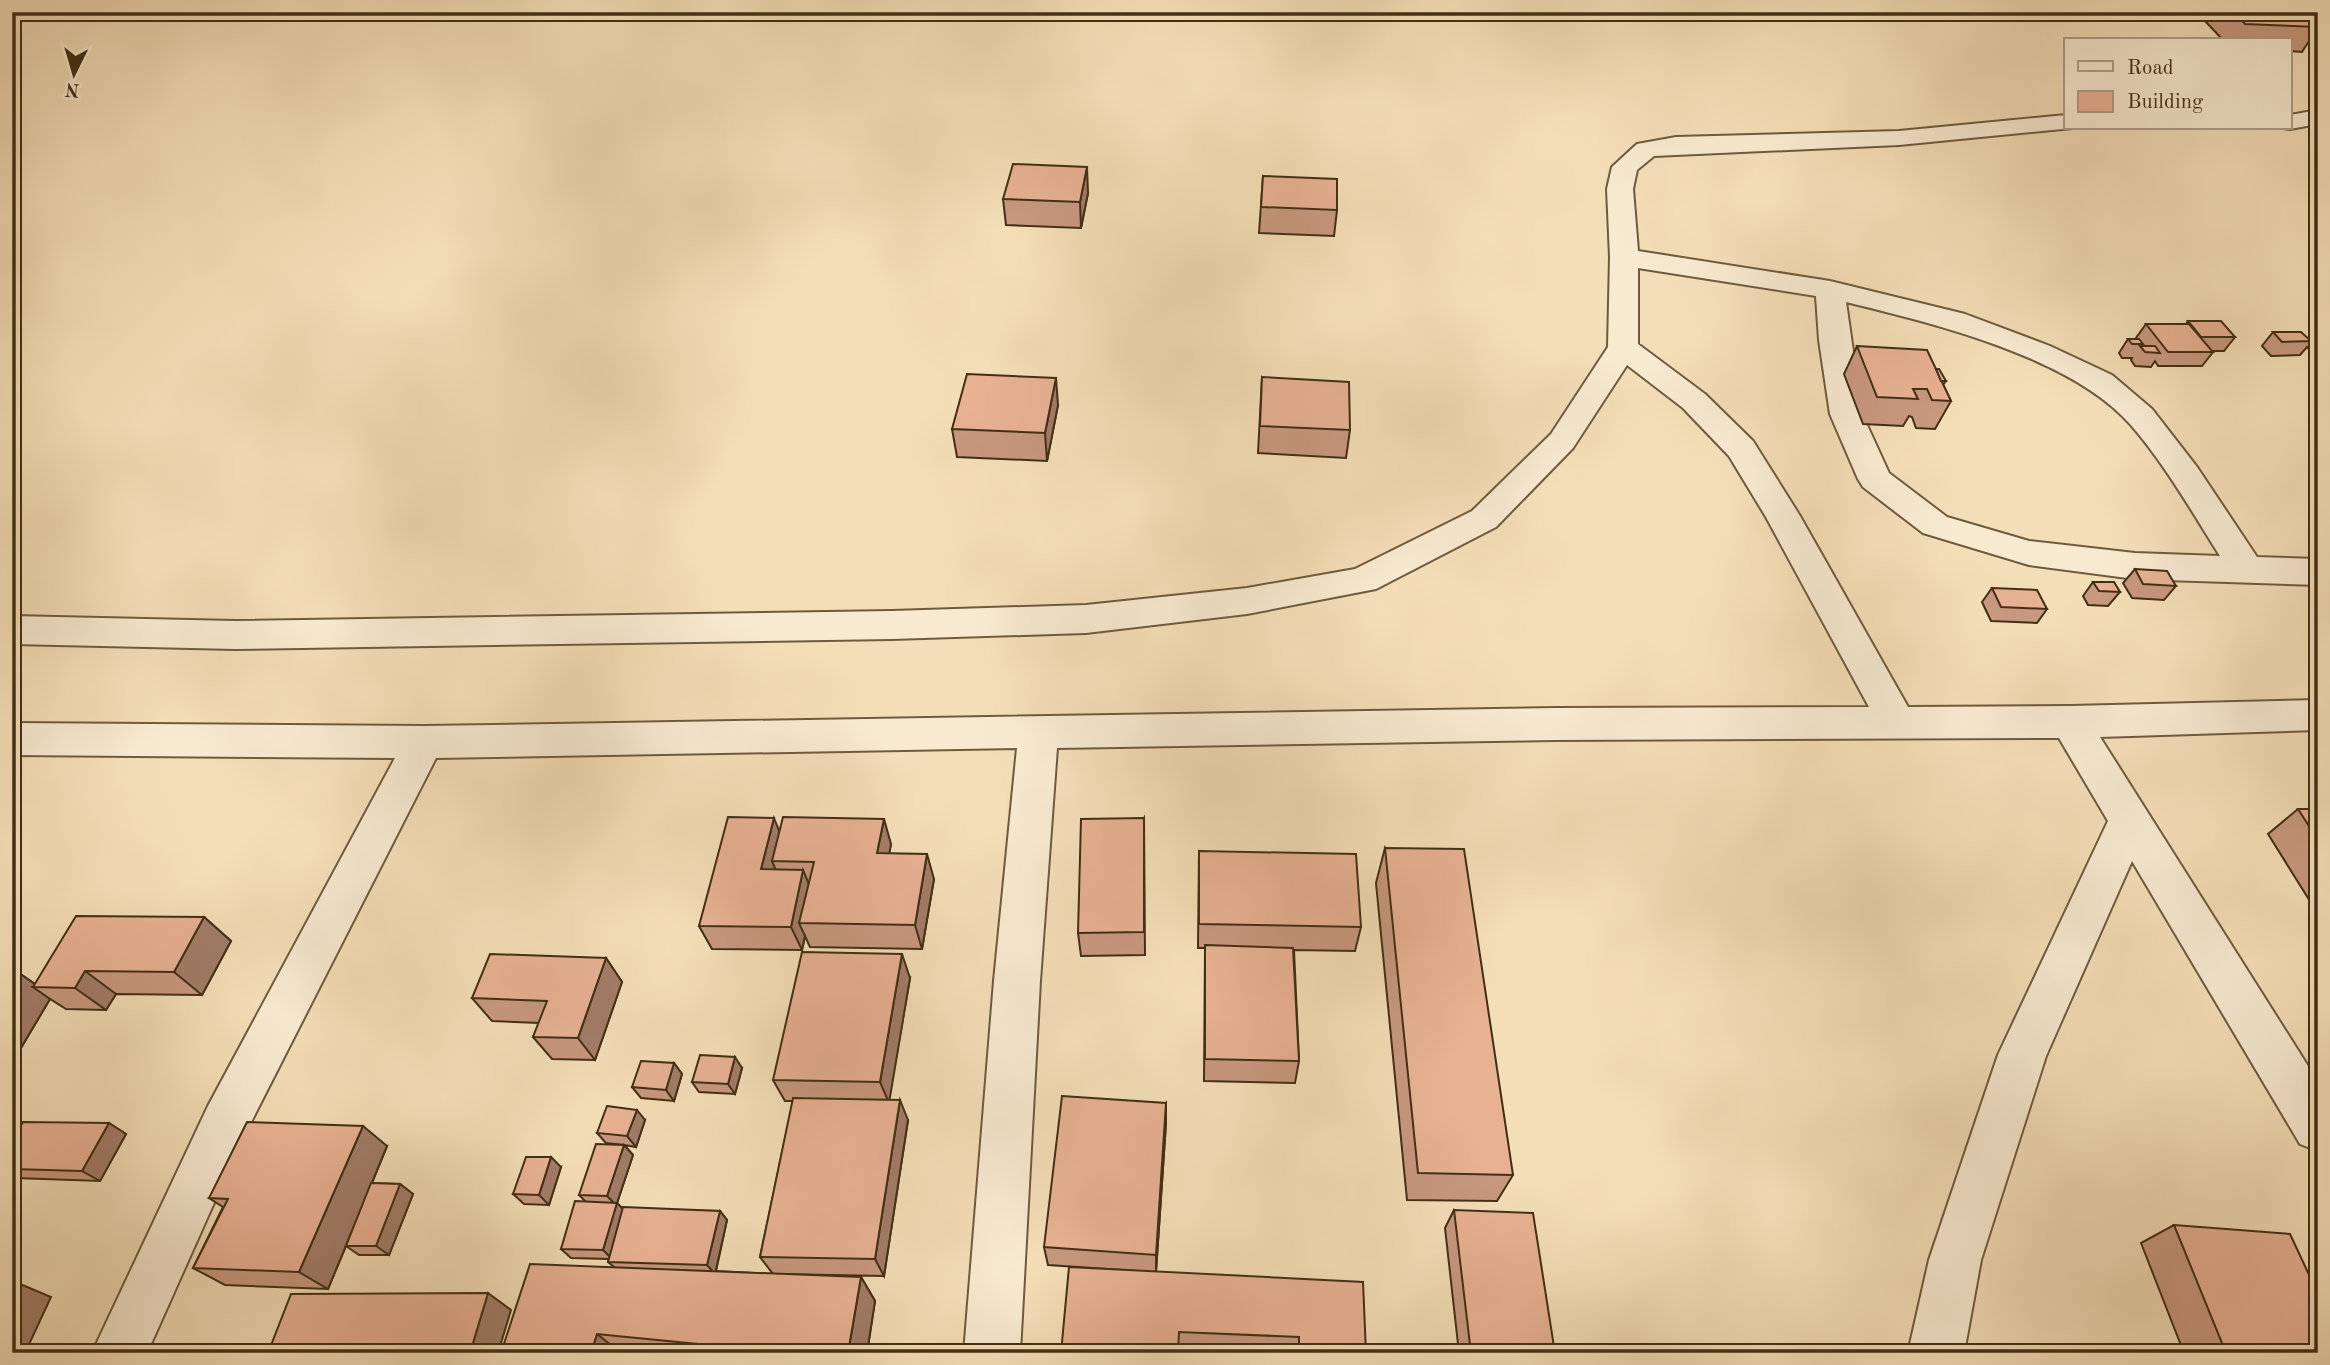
<svg xmlns="http://www.w3.org/2000/svg" width="2330" height="1365" viewBox="0 0 2330 1365" font-family="'Old Standard TT',serif">
  <style>
    .lines { fill: none; stroke-linecap: round; stroke-linejoin: round }
    .minor-casing { stroke: #6e5b3d; stroke-width: 4 }
    .minor { fill: #f8ead1; fill-rule: evenodd }
    .wall { fill: #c8987f; stroke: #412f14; stroke-width: 2 }
    .shaded-wall { fill: #a27c68; stroke: #412f14; stroke-width: 2 }
    .building { fill: #e8b194; stroke: #412f14; stroke-width: 2 }
  </style>
  <rect width="100%" height="100%" fill="#f4deb8"/>
  <filter id="stains"><feTurbulence type="fractalNoise" baseFrequency=".00286" numOctaves="4"/><feColorMatrix values="0 0 0 0 .2 0 0 0 0 .09 0 0 0 0 .02 0 0 0 .5 -.17"/></filter>
  <radialGradient id="worn" r=".72"><stop offset=".6" stop-color="#630" stop-opacity="0"/><stop offset="1" stop-color="#630" stop-opacity=".3"/></radialGradient>
  <g class="lines">
    <!-- minor casing -->
    <g class="minor-casing">
      <g id="minor">
        <path d="M2318,110V124L2290,129L2283,128H2290V115Z"/>
        <path d="M2066,115V128H2073L1899,145L1654,156L1637,170L1633,189L1638,251L1830,281L1965,314L2050,346L2112,375L2152,409L2197,467L2257,557L2318,559V585L2135,579L2029,565L1923,533L1863,487L1858,479L1830,414L1819,340L1816,296L1638,268V344L1705,394L1753,441L1800,516L1908,707L2070,706L2318,700V730L2100,737L2318,1082V1151L2300,1144L2132,861L2046,1056L1981,1260L1964,1353H1908L1929,1260L1998,1055L2108,821L2059,738L1556,740L1057,748L1040,981L1020,1353H964L994,981L1017,748L436,758L242,1140L147,1353H92L208,1106L395,758L12,755V723L424,726L1556,708L1869,707L1766,517L1729,456L1683,408L1627,365L1573,448L1496,527L1376,589L1247,614L1086,633L892,639L235,649L12,644V616L235,621L892,611L1086,605L1247,588L1355,569L1472,511L1551,434L1608,347L1610,257L1607,189L1612,167L1637,144L1676,137L1899,131ZM1846,302C1931,323 2070,356 2130,424C2165,464 2192,512 2220,556L2135,553L2029,541L1947,517L1889,473L1862,414Z"/>
      </g>
    </g>
    <!-- minor -->
    <use href="#minor" class="minor"/>
  </g>
  <!-- wall -->
  <g class="wall">
    <path d="M2212,12H2302L2318,27L2302,52L2290,51V40H2223L2206,22Z"/>
    <path d="M1263,176L1337,210L1334,236L1259,233Z"/>
    <path d="M1088,193L1081,228L1006,225L1003,199Z"/>
    <path d="M2188,321L2235,337L2224,351H2212L2213,352L2202,366H2158L2155,361L2151,367L2135,366L2131,360L2132,358H2122L2119,353L2128,339H2137L2136,338L2146,324H2186Z"/>
    <path d="M2315,330H2318V360L2307,347L2300,355L2271,356L2262,346L2273,332L2308,339Z"/>
    <path d="M1857,346L1946,381L1943,385L1951,401L1935,429L1916,428L1912,417L1909,416L1903,426L1863,424L1844,374Z"/>
    <path d="M1262,377L1350,430L1346,458L1258,453Z"/>
    <path d="M1058,405L1047,461L957,457L952,429Z"/>
    <path d="M2135,569L2176,586L2164,600L2132,598L2123,583Z"/>
    <path d="M2093,582L2120,592L2108,606L2088,605L2083,596Z"/>
    <path d="M1992,588L2047,609L2037,623L1991,621L1982,602Z"/>
    <path d="M2298,809H2318V906H2313L2268,834Z"/>
    <path d="M1144,818L1145,955L1081,956L1078,933Z"/>
    <path d="M779,831L891,844L889,853L934,879L922,949L810,947L805,936L802,950L712,949L699,926Z"/>
    <path d="M1385,848L1513,1175L1497,1201L1407,1200L1376,883Z"/>
    <path d="M1199,851L1361,927L1355,951L1294,950L1299,1061L1295,1083L1204,1081L1205,948H1198Z"/>
    <path d="M204,917L231,941L202,995L116,994L106,1010L66,1009L50,999L12,1063V973H19L35,984Z"/>
    <path d="M606,958L622,982L595,1060L552,1059L533,1037L539,1023L492,1021L472,998Z"/>
    <path d="M910,978L889,1099L908,1120L884,1276L779,1274L861,1277L875,1301L867,1353H501L614,1267L608,1262L609,1259L571,1258L561,1249L586,1202L579,1195L624,1145L606,1143L597,1133L645,1120L636,1147L624,1145L633,1155L617,1203L622,1209L720,1211L727,1220L716,1271L773,1274L760,1257L793,1101H785L773,1080Z"/>
    <path d="M674,1063L682,1074L674,1101L641,1098L632,1087Z"/>
    <path d="M742,1068L735,1094L699,1092L692,1082Z"/>
    <path d="M1166,1103V1123L1156,1272L1366,1353H1061L1139,1271L1048,1265L1044,1247Z"/>
    <path d="M109,1123L126,1134L100,1181L15,1178L12,1177V1140Z"/>
    <path d="M387,1146L372,1183L400,1184L413,1194L389,1255H359L346,1246L328,1289L225,1285L193,1268L223,1207L209,1198Z"/>
    <path d="M561,1167L549,1205L524,1204L513,1194Z"/>
    <path d="M1454,1210L1555,1353H1459L1445,1228Z"/>
    <path d="M2174,1225L2318,1353H2184L2141,1243Z"/>
  </g>
  <!-- shaded-wall -->
  <g class="shaded-wall">
    <path d="M1087,167L1088,193L1081,228L1080,202Z"/>
    <path d="M1056,378L1058,405L1047,461L1045,433Z"/>
    <path d="M774,818L784,843L772,861L777,873L761,869Z"/>
    <path d="M884,819L891,844L885,878L877,853Z"/>
    <path d="M927,854L934,879L922,949L915,925Z"/>
    <path d="M803,870L813,894L799,923L805,936L802,950L791,927Z"/>
    <path d="M204,917L231,941L202,995L174,972Z"/>
    <path d="M902,954L910,978L889,1103L880,1082Z"/>
    <path d="M606,958L622,982L595,1060L578,1038Z"/>
    <path d="M85,971L116,994L106,1010L75,988Z"/>
    <path d="M12,973H19L39,987H33L50,999L12,1063Z"/>
    <path d="M735,1057L742,1068L735,1094L728,1084Z"/>
    <path d="M674,1063L682,1074L674,1101L666,1090Z"/>
    <path d="M900,1100L908,1120L884,1276L875,1259Z"/>
    <path d="M1166,1103V1123L1156,1272V1255Z"/>
    <path d="M637,1110L645,1120L636,1147L627,1136Z"/>
    <path d="M109,1123L126,1134L100,1181L82,1171Z"/>
    <path d="M363,1126L387,1146L328,1289L299,1272Z"/>
    <path d="M624,1145L633,1155L617,1203L626,1212L612,1259L603,1250L616,1205L607,1196Z"/>
    <path d="M551,1157L561,1167L549,1205L539,1195Z"/>
    <path d="M400,1184L413,1194L389,1255L376,1246Z"/>
    <path d="M720,1211L727,1220L715,1274L707,1265Z"/>
    <path d="M861,1277L875,1301L867,1353H848Z"/>
    <path d="M13,1281L51,1297L25,1353H12Z"/>
    <path d="M488,1293L511,1310L498,1353H470Z"/>
    <path d="M597,1334L621,1353H591Z"/>
  </g>
  <!-- building -->
  <g class="building">
    <path d="M2234,12H2302L2318,27L2245,24Z"/>
    <path d="M1013,164L1087,167L1080,202L1003,199Z"/>
    <path d="M1263,176L1337,179V210L1261,207Z"/>
    <path d="M2188,321H2221L2235,337H2201Z"/>
    <path d="M2146,324H2189L2213,352H2168Z"/>
    <path d="M2273,332H2301L2311,341L2282,342Z"/>
    <path d="M2128,339H2139L2143,344H2132Z"/>
    <path d="M1857,346L1927,350L1951,401L1932,400L1927,389H1913L1918,399L1877,397Z"/>
    <path d="M2140,346H2155L2160,353L2145,352Z"/>
    <path d="M1936,369H1939L1946,381H1941Z"/>
    <path d="M967,374L1056,378L1045,433L952,429Z"/>
    <path d="M1262,377L1349,382L1350,430L1260,426Z"/>
    <path d="M2135,569L2167,571L2176,586L2143,584Z"/>
    <path d="M2093,582H2114L2120,592L2099,591Z"/>
    <path d="M1992,588L2037,590L2047,609L2001,607Z"/>
    <path d="M2298,809H2318V840Z"/>
    <path d="M728,817L774,818L761,869L803,870L791,927L699,926Z"/>
    <path d="M783,817L884,819L877,853L927,854L915,925L799,923L814,862L772,861Z"/>
    <path d="M1144,818V932L1078,933L1081,819Z"/>
    <path d="M1385,848L1464,849L1513,1175L1418,1173Z"/>
    <path d="M1199,851L1356,854L1361,927L1199,924Z"/>
    <path d="M76,916L204,917L174,972L85,971L75,988L33,987Z"/>
    <path d="M1205,945L1293,948L1299,1061L1205,1059Z"/>
    <path d="M802,952L902,954L880,1082L773,1080Z"/>
    <path d="M490,954L606,958L578,1038L533,1037L547,1001L472,998Z"/>
    <path d="M12,973H19L12,984Z"/>
    <path d="M700,1055L735,1057L728,1084L692,1082Z"/>
    <path d="M641,1061L674,1063L666,1090L632,1087Z"/>
    <path d="M1062,1096L1166,1103L1156,1255L1044,1247Z"/>
    <path d="M793,1098L900,1100L875,1259L760,1257Z"/>
    <path d="M607,1106L637,1110L627,1136L597,1133Z"/>
    <path d="M23,1122L109,1123L82,1171L12,1169V1140Z"/>
    <path d="M247,1122L363,1126L299,1272L193,1268L228,1199L209,1198Z"/>
    <path d="M596,1144L624,1145L607,1196L579,1195Z"/>
    <path d="M526,1157H551L539,1195L513,1194Z"/>
    <path d="M371,1183L400,1184L376,1246H346Z"/>
    <path d="M575,1201L617,1203L603,1250L561,1249Z"/>
    <path d="M623,1207L720,1211L707,1265L608,1262Z"/>
    <path d="M1454,1210L1533,1213L1555,1353H1471Z"/>
    <path d="M2174,1225L2290,1234L2318,1294V1353H2226Z"/>
    <path d="M530,1264L861,1277L848,1353H747L748,1349L597,1334L591,1353H501Z"/>
    <path d="M1069,1267L1363,1282L1366,1353H1299V1337L1179,1332L1178,1353H1061Z"/>
    <path d="M488,1293L470,1353H268L291,1294Z"/>
  </g>
  <!-- margin -->
  <rect width="2330" height="1365" fill="none" stroke="#f4deb8" stroke-width="42"/>
  <rect x="14" y="14" width="2302" height="1337" fill="none" stroke="#412f14" stroke-width="3.5"/>
  <rect x="21" y="21" width="2288" height="1323" fill="none" stroke="#412f14" stroke-width="2"/>
  <!-- legend -->
  <rect x="2064" y="38" width="228" height="91" fill="#f8ead1" stroke="#af9f85" stroke-width="2"/>
  <rect x="2078" y="61" width="35" height="10" fill="#f8ead1" stroke="#af9f85" stroke-width="2"/>
  <text x="2127" y="74" font-size="21" fill="#412f14">Road</text>
  <rect x="2078" y="91" width="35" height="21" fill="#e8b194" stroke="#af9f85" stroke-width="2"/>
  <text x="2127" y="108" font-size="21" fill="#412f14">Building</text>
  <!-- north arrow -->
  <g transform="translate(74 74) rotate(185)" stroke="#f8ead1" stroke-width="5" paint-order="stroke">
  <path d="M0-5L12 26L0 18L-12 26Z" fill="#412f14"/>
  <text y="-10" font-size="19" font-weight="bold" text-anchor="middle" fill="#412f14">N</text>
  </g>
  <rect width="100%" height="100%" filter="url(#stains)"/>
  <rect width="100%" height="100%" fill="url(#worn)"/>
</svg>
